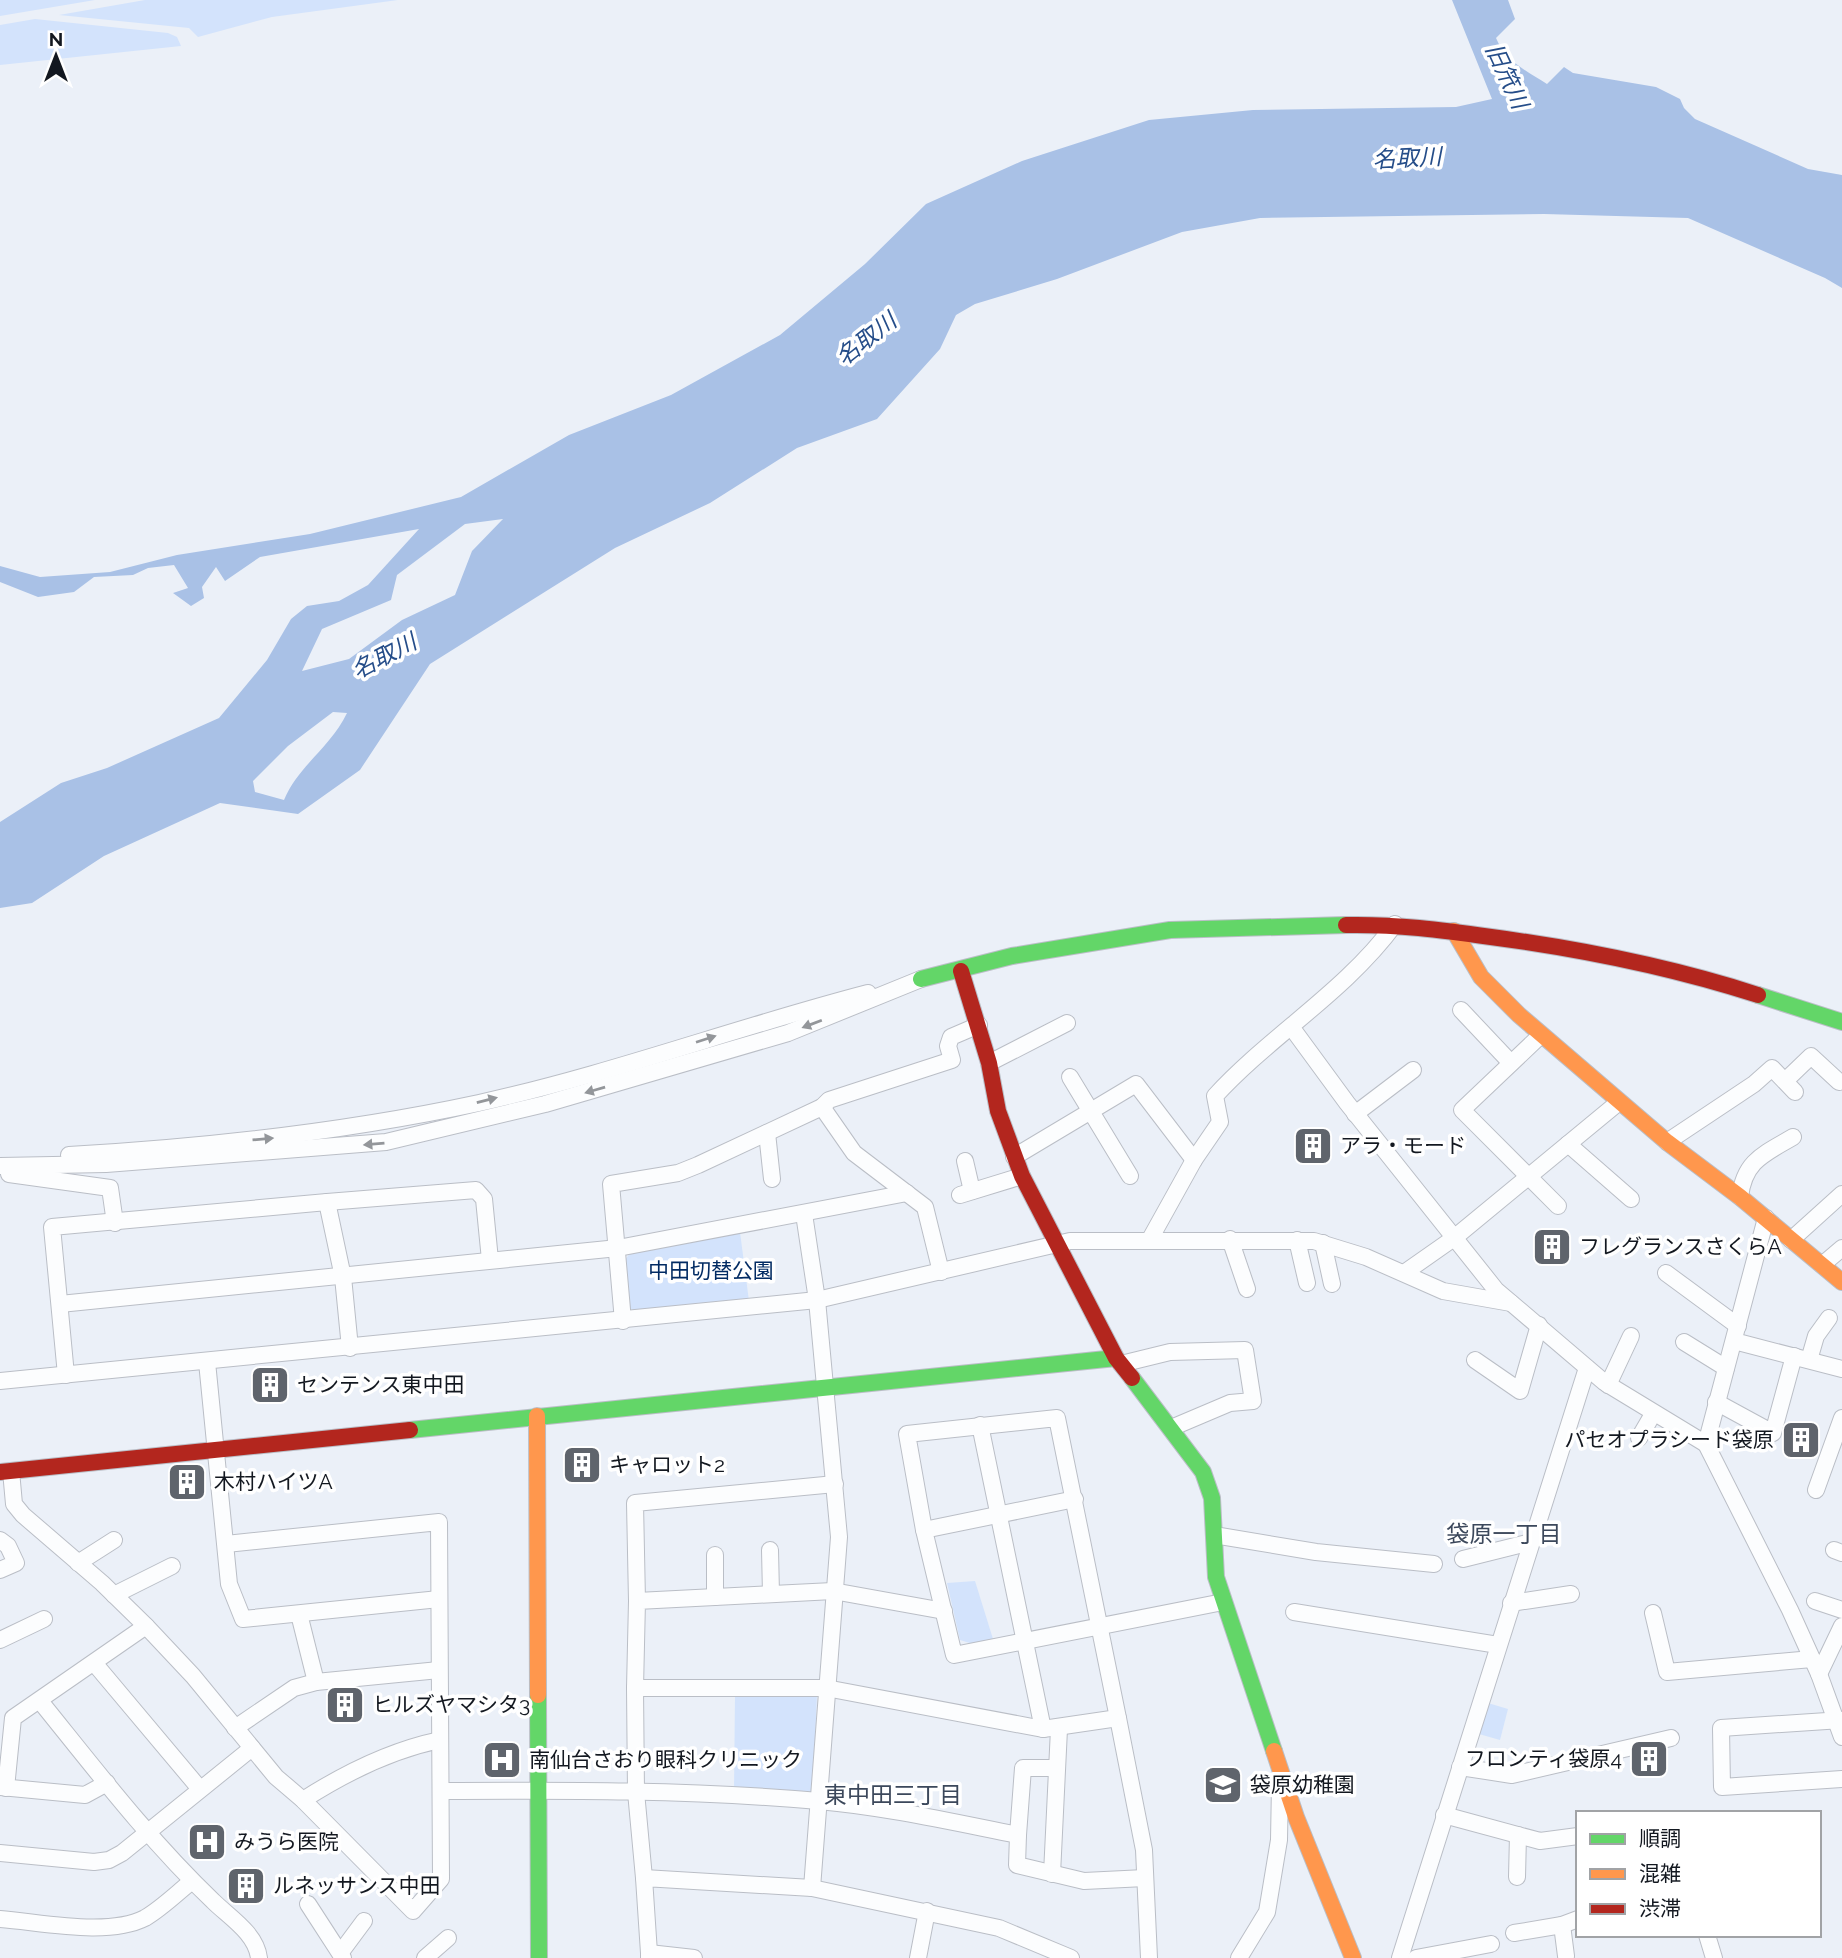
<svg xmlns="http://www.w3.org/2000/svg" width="1842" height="1958" viewBox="0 0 1842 1958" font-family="Raleway,'Noto Sans JP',sans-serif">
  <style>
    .green { fill: #d3e3fc }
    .water { fill: #a9c1e6; fill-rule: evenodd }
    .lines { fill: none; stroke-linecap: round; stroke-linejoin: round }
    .street-casing { stroke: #babec6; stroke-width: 18 }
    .fast-casing { stroke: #babec6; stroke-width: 18 }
    .slow-casing { stroke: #babec6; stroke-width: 18 }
    .jam-casing { stroke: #babec6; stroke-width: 18 }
    .street { stroke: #fcfdfe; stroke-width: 16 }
    .fast { stroke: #63d668; stroke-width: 16 }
    .slow { stroke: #ff974d; stroke-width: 16 }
    .jam { stroke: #b3261e; stroke-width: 16 }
    .oneway { fill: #93969a }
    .labels { text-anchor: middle; stroke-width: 7; stroke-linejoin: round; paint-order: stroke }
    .poi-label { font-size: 21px; fill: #131820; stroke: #fff; text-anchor: start }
    .park-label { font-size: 21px; fill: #022b63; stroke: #fff }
    .water-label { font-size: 23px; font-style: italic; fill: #254d89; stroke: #fff }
    .neighbourhood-label { font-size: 23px; fill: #3c485b; stroke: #fff }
  </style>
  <rect width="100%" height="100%" fill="#ebf0f8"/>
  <!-- green -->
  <g class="green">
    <path d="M0,0H95L0,16Z"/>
    <path d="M145,0H398L272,17L198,37L189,28L59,15Z"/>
    <path d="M35,19L168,33L177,37L181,46L0,65V25Z"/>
    <path d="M740,1232L749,1301L640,1312L628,1308L624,1261L631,1252Z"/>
    <path d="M975,1581L993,1639L973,1644L960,1640L947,1583Z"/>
    <path d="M735,1694H817L813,1794L734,1790Z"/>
    <path d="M1488,1703L1508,1709L1500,1740L1479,1734Z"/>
  </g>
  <!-- water -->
  <path class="water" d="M1452,0H1508L1515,19L1496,38C1506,62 1527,71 1547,84L1564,67L1573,73L1656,87L1680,99L1684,108L1695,119L1808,169L1842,175V288L1825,278L1688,218L1544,214L1260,218L1182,232L1057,279L975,304L956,315L940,349L877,419L797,448L710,503L615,548L430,664L360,770L298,814L220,803L104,856L32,903L0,908V822L61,783L107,768L219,718L267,660L291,619L307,606L339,601L368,585L419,529L260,557L225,581L216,567L202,587L204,598L191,606L173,593L188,588L174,565L148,568L133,575L94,577L74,592L38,597L0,582V566L40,577L110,572L177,555L310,534L461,497L569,435L671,395L780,335L865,264L926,204L1022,161L1149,120L1253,110L1456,107L1492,99ZM503,519L472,551L455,595L402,620L349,659L302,671L322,629L391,600L397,575L465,524ZM333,712L347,713C331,747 298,766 284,800L255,792L253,781L288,746Z"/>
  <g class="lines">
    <!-- street casing -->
    <g class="street-casing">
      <g id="street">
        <path d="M1461,1010L1511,1063"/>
        <path d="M1292,1028L1347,1103L1496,1290L1604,1382L1706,1444L1766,1218"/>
        <path d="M1541,1035L1462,1110L1558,1206"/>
        <path d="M989,1063L1067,1023"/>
        <path d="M1070,1077L1130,1176"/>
        <path d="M1785,1081L1811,1056L1839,1082"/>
        <path d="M822,1107L854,1153L925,1207L941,1272"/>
        <path d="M1355,1114L1413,1070"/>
        <path d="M767,1133L772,1179"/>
        <path d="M1667,1142L1754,1084L1772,1068L1795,1092"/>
        <path d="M1568,1144L1631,1199"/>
        <path d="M69,1155C207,1147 344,1132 479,1103C611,1074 737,1027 868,993"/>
        <path d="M1014,1157L1136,1084L1194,1160"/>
        <path d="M965,1161L972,1191"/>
        <path d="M0,1166L106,1164L386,1142L545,1104L788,1033L921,979"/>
        <path d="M9,1174L110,1188L115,1223"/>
        <path d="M960,1195L1022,1176"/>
        <path d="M1740,1197C1744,1161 1764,1154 1793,1137"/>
        <path d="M327,1202L476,1190L484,1199L490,1260"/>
        <path d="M804,1214L817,1300L839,1537L812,1888"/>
        <path d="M1230,1239L1247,1289"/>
        <path d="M1297,1240L1307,1283"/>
        <path d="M1791,1240L1842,1194"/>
        <path d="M1149,1241L1194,1160L1220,1122L1215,1096C1271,1035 1345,992 1395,924"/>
        <path d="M1323,1243L1332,1284"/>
        <path d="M1822,1265L1842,1248"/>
        <path d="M1404,1273L1454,1238L1619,1102"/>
        <path d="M1666,1273L1738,1326"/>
        <path d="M60,1304L618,1248L907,1193"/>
        <path d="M623,1321L611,1184L678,1173L698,1165L822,1107L829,1100L952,1060L948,1046L951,1037L979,1025"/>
        <path d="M1734,1341L1842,1369"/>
        <path d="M1684,1342L1726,1368"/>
        <path d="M1475,1360L1520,1391L1539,1325"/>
        <path d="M1809,1360L1816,1336L1829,1318"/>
        <path d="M207,1362L229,1584L243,1619L439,1599"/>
        <path d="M1121,1364L1170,1352L1245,1350L1253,1401L1230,1403L1171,1428"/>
        <path d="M66,1375L52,1227L327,1202L343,1277L350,1348"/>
        <path d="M0,1381L817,1300L1070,1241H1314L1366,1257L1443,1291L1511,1303"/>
        <path d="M1608,1385L1631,1336"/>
        <path d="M1716,1402L1773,1433L1794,1356"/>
        <path d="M980,1425L1043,1729"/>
        <path d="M1639,1438L1653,1414"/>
        <path d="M1706,1444L1790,1610L1819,1674L1842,1737"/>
        <path d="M11,1471L14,1504L23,1515L102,1583L146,1626L193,1676L276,1777L303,1800L413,1911L441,1879L439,1522L226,1544"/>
        <path d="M1816,1490L1842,1418"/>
        <path d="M1075,1499L924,1530L954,1655L1223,1602"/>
        <path d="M1214,1535L1316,1552L1434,1564"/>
        <path d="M0,1540L8,1546L16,1563L0,1570"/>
        <path d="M770,1550L771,1594"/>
        <path d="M1834,1550L1842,1553"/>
        <path d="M715,1555V1597"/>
        <path d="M1463,1559L1531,1542"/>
        <path d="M78,1563L114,1540"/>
        <path d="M114,1595L172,1566"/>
        <path d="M637,1601L635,1503L835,1484"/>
        <path d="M1815,1601L1842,1610"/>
        <path d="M1511,1603L1571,1594"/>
        <path d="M1294,1612L1498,1645"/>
        <path d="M1653,1613L1667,1672L1812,1659"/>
        <path d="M299,1614L316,1682"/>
        <path d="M0,1640L44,1619"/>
        <path d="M95,1664L200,1789"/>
        <path d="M1819,1674L1842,1626"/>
        <path d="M635,1688L637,1601L833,1591L944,1611"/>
        <path d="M40,1701C95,1769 149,1840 213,1901C229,1917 256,1933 259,1958"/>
        <path d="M1118,1718L1144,1850L1149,1958"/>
        <path d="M1842,1720L1721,1728L1722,1787L1842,1779"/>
        <path d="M235,1728L294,1688L316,1682L439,1670"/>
        <path d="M1460,1767L1512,1775L1671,1738"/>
        <path d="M0,1787L85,1795L107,1783"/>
        <path d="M6,1788L13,1718L146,1626"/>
        <path d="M441,1791C567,1790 693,1790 819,1801C886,1807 952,1822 1018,1835L1017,1865L1084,1881L1145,1878"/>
        <path d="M303,1800C345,1773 392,1750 440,1740"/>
        <path d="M1444,1815L1540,1841L1578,1836"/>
        <path d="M1018,1835L1023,1768H1057"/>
        <path d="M0,1853L94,1862L109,1860L122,1853L252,1748"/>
        <path d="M1052,1874L1059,1729"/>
        <path d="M1517,1877L1518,1835"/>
        <path d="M644,1878L636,1792L635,1688H826L1043,1729L1118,1718L1057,1418L907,1434L924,1530"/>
        <path d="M308,1904L343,1958"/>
        <path d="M0,1919C41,1922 108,1937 145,1918C162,1908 177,1893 192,1881"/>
        <path d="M1562,1925L1566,1956"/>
        <path d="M1514,1933L1562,1925L1578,1919"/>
        <path d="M1707,1935L1714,1958"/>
        <path d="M341,1952L364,1921"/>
        <path d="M649,1953L644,1878L812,1888L999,1928L1071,1958"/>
        <path d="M425,1958L448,1938"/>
        <path d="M649,1958V1953L694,1958"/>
        <path d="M918,1958L927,1911"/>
        <path d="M1239,1958L1267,1912L1279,1840L1280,1784"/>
        <path d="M1400,1958L1587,1368"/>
        <path d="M1416,1958L1491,1944"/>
      </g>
    </g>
    <!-- fast casing -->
    <g class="fast-casing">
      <g id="fast">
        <path d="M921,979L1012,956L1170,930L1346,925"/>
        <path d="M1758,995L1842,1022"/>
        <path d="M1132,1378L1203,1472L1212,1498L1216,1577L1274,1751"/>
        <path d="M410,1430L1116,1358"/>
        <path d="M538,1695L539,1958"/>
      </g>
    </g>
    <!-- slow casing -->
    <g class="slow-casing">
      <g id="slow">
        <path d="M1454,931L1481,977L1519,1015L1667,1142L1740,1197L1842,1282"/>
        <path d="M537,1416L538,1695"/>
        <path d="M1274,1751L1296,1817L1353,1958"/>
      </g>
    </g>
    <!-- jam casing -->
    <g class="jam-casing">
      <g id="jam">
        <path d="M1346,925C1396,924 1442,930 1491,937C1581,949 1671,967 1758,995"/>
        <path d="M961,971L989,1063L998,1111L1022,1176L1116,1358L1132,1378"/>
        <path d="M0,1472L410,1430"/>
      </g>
    </g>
    <!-- street -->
    <use href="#street" class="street"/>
    <!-- fast -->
    <use href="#fast" class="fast"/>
    <!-- slow -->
    <use href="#slow" class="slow"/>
    <!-- jam -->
    <use href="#jam" class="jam"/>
  </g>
  <!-- one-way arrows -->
  <defs><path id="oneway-solid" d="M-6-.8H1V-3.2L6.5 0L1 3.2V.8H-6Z" transform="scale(1.75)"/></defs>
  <g class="oneway">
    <use href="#oneway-solid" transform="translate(812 1024) rotate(159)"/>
    <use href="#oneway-solid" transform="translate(706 1039) rotate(-18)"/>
    <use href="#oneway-solid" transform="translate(595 1090) rotate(164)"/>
    <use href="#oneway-solid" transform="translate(487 1100) rotate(-14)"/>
    <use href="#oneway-solid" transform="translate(263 1139) rotate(-5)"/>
    <use href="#oneway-solid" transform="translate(374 1144) rotate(175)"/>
  </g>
  <!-- icons -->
  <defs>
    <g id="building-square" transform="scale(2.0125)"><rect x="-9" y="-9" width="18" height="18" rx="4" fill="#5f646c" stroke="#fff"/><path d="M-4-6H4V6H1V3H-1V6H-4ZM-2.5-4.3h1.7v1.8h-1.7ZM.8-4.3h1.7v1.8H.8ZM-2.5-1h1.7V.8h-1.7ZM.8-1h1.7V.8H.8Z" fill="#fff"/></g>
    <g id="hospital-square" transform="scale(2.0125)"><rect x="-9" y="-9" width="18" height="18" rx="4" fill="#5f646c" stroke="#fff"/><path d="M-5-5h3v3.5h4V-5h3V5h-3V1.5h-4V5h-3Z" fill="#fff"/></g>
    <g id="school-square" transform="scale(2.0125)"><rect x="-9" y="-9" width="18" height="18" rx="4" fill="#5f646c" stroke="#fff"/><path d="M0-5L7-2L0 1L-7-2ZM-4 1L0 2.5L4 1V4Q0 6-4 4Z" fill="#fff"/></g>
  </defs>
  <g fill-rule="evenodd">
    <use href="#building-square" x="1313" y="1146"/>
    <use href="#building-square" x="1552" y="1247"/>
    <use href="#building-square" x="270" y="1385"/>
    <use href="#building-square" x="1801" y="1440"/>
    <use href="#building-square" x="582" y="1465"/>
    <use href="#building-square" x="187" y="1482"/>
    <use href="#building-square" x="345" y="1705"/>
    <use href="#building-square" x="1649" y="1759"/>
    <use href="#hospital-square" x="502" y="1760"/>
    <use href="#school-square" x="1223" y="1785"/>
    <use href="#hospital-square" x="207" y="1842"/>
    <use href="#building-square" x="246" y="1886"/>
  </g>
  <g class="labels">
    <!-- poi labels -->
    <g class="poi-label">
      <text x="1340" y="1153">アラ・モード</text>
      <text x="1579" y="1254">フレグランスさくらA</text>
      <text x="297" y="1392">センテンス東中田</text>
      <text x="1774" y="1447" text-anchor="end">パセオプラシード袋原</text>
      <text x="609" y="1472">キャロット2</text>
      <text x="214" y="1489">木村ハイツA</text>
      <text x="372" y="1712">ヒルズヤマシタ3</text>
      <text x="1622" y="1766" text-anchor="end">フロンティ袋原4</text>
      <text x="529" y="1767">南仙台さおり眼科クリニック</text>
      <text x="1250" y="1792">袋原幼稚園</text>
      <text x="234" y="1849">みうら医院</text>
      <text x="273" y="1893">ルネッサンス中田</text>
    </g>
    <!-- park labels -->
    <g class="park-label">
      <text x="711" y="1278">中田切替公園</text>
    </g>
    <!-- water labels -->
    <g class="water-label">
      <text transform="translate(1507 76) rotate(65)" y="8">旧笊川</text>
      <text transform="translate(1407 158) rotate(-3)" y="8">名取川</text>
      <text transform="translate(866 339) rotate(-38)" y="8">名取川</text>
      <text transform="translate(384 656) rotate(-28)" y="8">名取川</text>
    </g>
    <!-- neighbourhood labels -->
    <g class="neighbourhood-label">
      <text x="1504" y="1542">袋原一丁目</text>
      <text x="893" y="1803">東中田三丁目</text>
    </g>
  </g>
  <!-- legend -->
  <rect x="1576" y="1811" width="245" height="126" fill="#ffffff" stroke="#a1a3a6" stroke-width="2"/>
  <rect x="1590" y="1834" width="35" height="10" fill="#63d668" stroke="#a1a3a6" stroke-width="2"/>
  <text x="1639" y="1846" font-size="21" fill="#131820">順調</text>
  <rect x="1590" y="1869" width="35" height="10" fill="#ff974d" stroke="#a1a3a6" stroke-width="2"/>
  <text x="1639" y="1881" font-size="21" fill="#131820">混雑</text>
  <rect x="1590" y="1904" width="35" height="10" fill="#b3261e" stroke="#a1a3a6" stroke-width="2"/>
  <text x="1639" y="1916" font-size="21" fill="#131820">渋滞</text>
  <!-- north arrow -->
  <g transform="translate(56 56)" stroke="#ffffff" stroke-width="5" paint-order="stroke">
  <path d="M0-5L12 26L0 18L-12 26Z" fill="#131820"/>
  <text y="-10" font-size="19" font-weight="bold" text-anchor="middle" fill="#131820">N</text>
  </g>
</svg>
